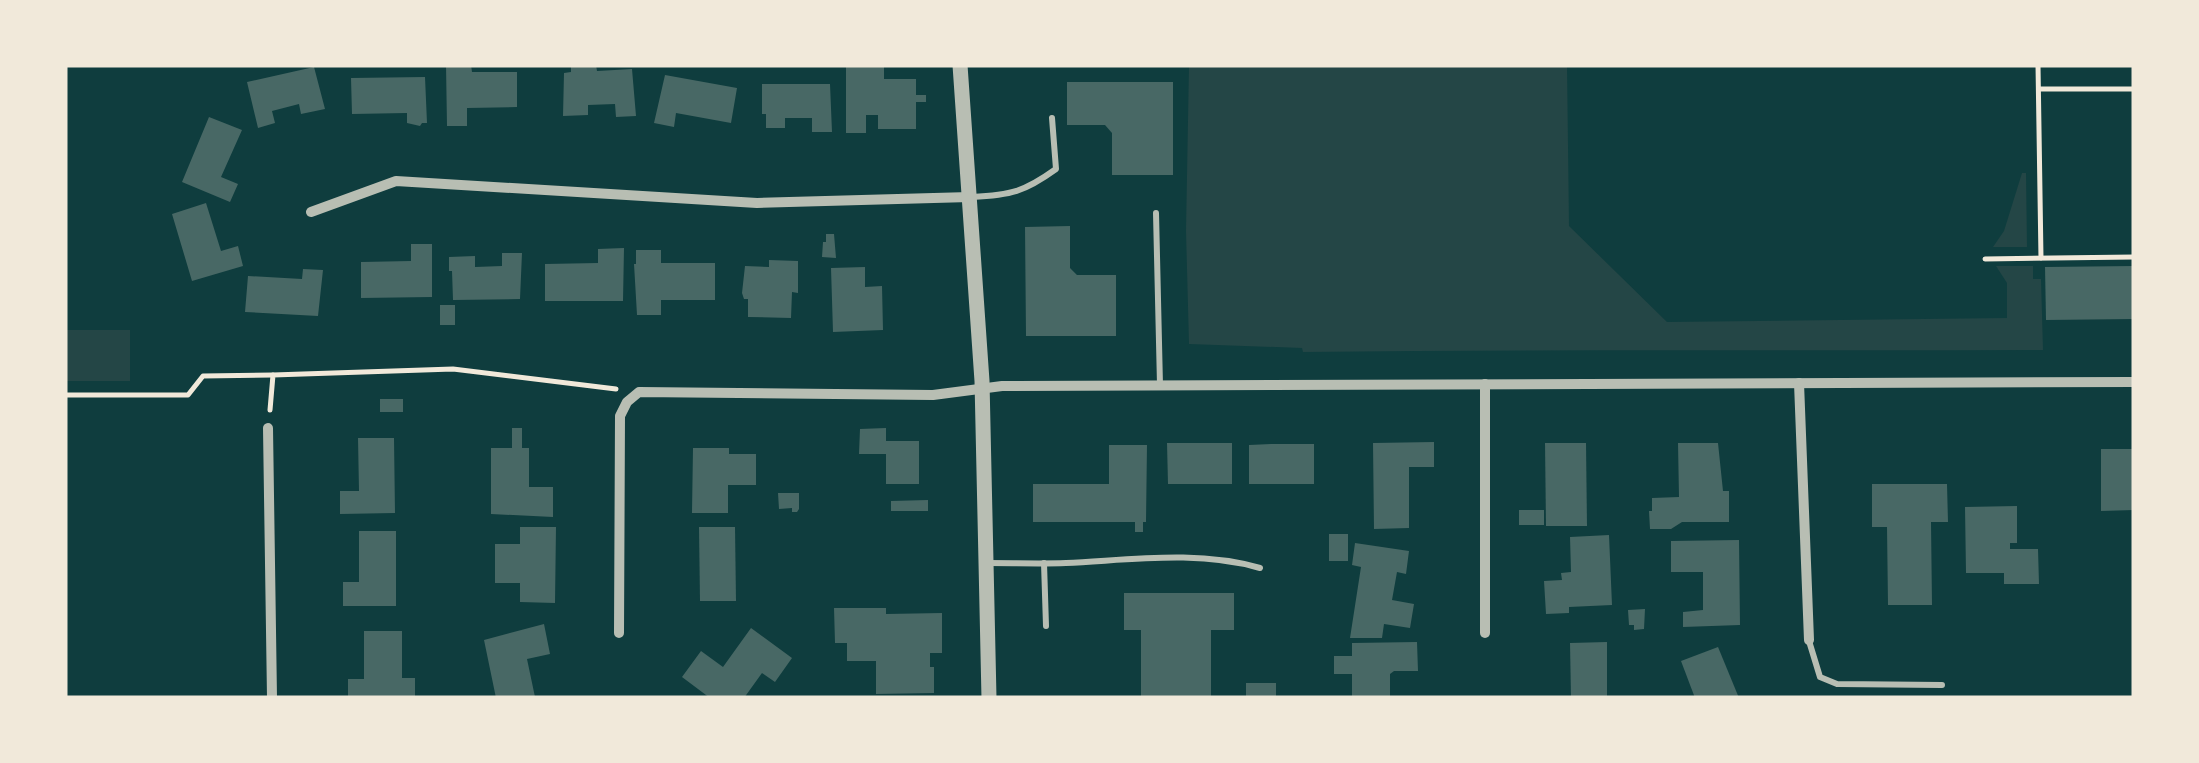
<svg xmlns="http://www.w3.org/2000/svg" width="2199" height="763" viewBox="0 0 2199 763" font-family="'Titillium Web',sans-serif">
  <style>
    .green { fill: #244646 }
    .building { fill: #486865 }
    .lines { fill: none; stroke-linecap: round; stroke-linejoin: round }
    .path { stroke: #f1e9da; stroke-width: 5 }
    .service { stroke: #b8beb3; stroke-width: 6 }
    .minor { stroke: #b8beb3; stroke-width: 10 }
    .tertiary { stroke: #b8beb3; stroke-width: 15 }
  </style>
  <rect width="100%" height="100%" fill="#0f3d3e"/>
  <!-- green -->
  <g class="green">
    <path d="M1189,65H1567L1569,226L1667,322L2007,318V283L1996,266H2033V279H2041L2043,350C1796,351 1550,349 1303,352L1302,348L1189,344L1186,231Z"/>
    <path d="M2022,173H2026L2027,247H1993L2004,231Z"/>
    <rect x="65" y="330" width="65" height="51"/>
  </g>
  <!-- building -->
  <g class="building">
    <path d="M446,65H471L472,72H517V107L467,108V126H447Z"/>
    <path d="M571,65H596L597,71L632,69L636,116L616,117L615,104L588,105V115L563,116L564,73L571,72Z"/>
    <path d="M846,65H884V79H916V95H926V102H916V129H878V115H866V133H846Z"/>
    <path d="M314,67L325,109L301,114L299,104L272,111L275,123L258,128L247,82Z"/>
    <path d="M665,75L737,88L731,123L676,113L674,127L654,123Z"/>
    <path d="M425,77L427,123H422L420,126L407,123V113L352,114L351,78Z"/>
    <path d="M1067,82H1173V175H1112V133L1105,125H1067Z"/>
    <path d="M762,84H830L832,132H812V118H785V128H766V114H762Z"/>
    <path d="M209,117L242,130L221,177L238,184L230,202L182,182Z"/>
    <path d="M206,203L221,251L238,246L243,266L192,281L172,214Z"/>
    <path d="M1070,226V268L1077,275H1116V336H1026L1025,227Z"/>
    <path d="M826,234H834L836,258L822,257L823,242H826Z"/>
    <path d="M411,244H432V297L361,298V262L411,261Z"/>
    <path d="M624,248L623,301H545V264L598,263V249Z"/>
    <path d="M636,250H661V263H715V300H661V315H637L634,264H636Z"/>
    <path d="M502,253H522L520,299L453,300L452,271H449V257L475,256V267L502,266Z"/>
    <path d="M769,260L798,261V293L792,292L791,318L748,317V299H744L742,293L745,266L769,267Z"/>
    <path d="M2134,266V319L2046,320L2045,267Z"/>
    <path d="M865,267V287L882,286L883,330L833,332L831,268Z"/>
    <path d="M303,269L323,270L318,316L245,312L248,276L302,279Z"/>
    <rect x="440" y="305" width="15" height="20"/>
    <rect x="380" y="399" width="23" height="13"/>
    <path d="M512,428H522V448H529V487H553V517L491,514V448H512Z"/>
    <path d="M886,428V441H919V484H886V454H859L860,429Z"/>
    <path d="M358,438H394L395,513L340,514V491H359Z"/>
    <path d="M1434,442V467H1409V528L1374,529L1373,443Z"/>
    <path d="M1167,443H1232V484H1168Z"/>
    <path d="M1545,443H1586L1587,526H1546Z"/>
    <path d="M1678,443H1718L1723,491H1729V522H1682L1671,529H1650L1649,511H1652V498L1679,497Z"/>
    <path d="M1271,444H1314V484H1249V445Z"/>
    <path d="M1109,445H1147L1146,522H1143V532H1135V522H1033V484H1109Z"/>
    <path d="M693,448H729V454H756V485H728V513H692Z"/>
    <path d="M2101,449H2134V510L2101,511Z"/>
    <path d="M1872,484H1947L1948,522H1931L1932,605H1888L1887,527H1872Z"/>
    <path d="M778,493H799V509L797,512H792V508L779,509Z"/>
    <path d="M928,500V511H891V501Z"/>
    <path d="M2017,506V543H2010V549H2038L2039,584H2004V573H1966L1965,507Z"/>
    <rect x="1519" y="510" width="25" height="15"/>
    <path d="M520,527H556L555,603L520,602V583H495V544H520Z"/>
    <path d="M699,527H735L736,601H700Z"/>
    <path d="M359,531H396V606H343V582H359Z"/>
    <rect x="1329" y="534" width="19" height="27"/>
    <path d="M1609,535L1612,605L1569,607V613L1546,614L1544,581L1562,580L1561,573L1571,572L1570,537Z"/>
    <path d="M1739,540L1740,625L1683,627V612L1703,610V572H1671V541Z"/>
    <path d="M1355,543L1409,551L1406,574L1397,572L1392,600L1414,604L1410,628L1384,624L1382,638H1350L1361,567L1352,565Z"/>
    <path d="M1124,593H1234V630H1211V698H1141V630H1124Z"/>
    <path d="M834,608H886V614L942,613V653H930V667H934V693L876,694V661H847V643H835Z"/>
    <path d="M1645,609L1644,629L1634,630V625H1629L1628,610Z"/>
    <path d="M544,624L550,654L527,659L535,697L496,698L484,640Z"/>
    <path d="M751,628L792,658L775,682L762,673L744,698H710L682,677L701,651L723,667Z"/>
    <path d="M364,631H402V678H415V698H348V679H364Z"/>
    <path d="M1417,642L1418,671H1394L1390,674V698H1352V674H1334V656H1352V643Z"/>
    <path d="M1607,642V698H1571L1570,643Z"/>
    <path d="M1718,647L1739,698H1695L1681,661Z"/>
    <rect x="1246" y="683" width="30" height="15"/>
  </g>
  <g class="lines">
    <!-- path -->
    <g class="path">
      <path d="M2038,65L2041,258"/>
      <path d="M2039,89H2134"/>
      <path d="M1985,259L2134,257"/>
      <path d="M65,395H188L203,376L273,375"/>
      <path d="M270,410L273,375L453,369L616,389"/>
    </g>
    <!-- service -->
    <g class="service">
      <path d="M972,197C1011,195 1024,192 1056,169L1052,118"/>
      <path d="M1156,213L1160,385"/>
      <path d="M987,563C1013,563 1040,564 1066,563C1131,560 1197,550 1260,568"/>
      <path d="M1044,563L1046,626"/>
      <path d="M1809,641L1820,677L1837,684L1942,685"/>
    </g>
    <!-- minor -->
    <g class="minor">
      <path d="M311,212L396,181L757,203L970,197"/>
      <path d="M1799,383L1809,640"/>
      <path d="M1485,384V633"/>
      <path d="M268,428L272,698"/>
      <path d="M619,633L620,416L627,402L639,392L933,395L1002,386L2134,382"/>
    </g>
    <!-- tertiary -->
    <path class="tertiary" d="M960,65L982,381L989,698"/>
  </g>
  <!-- border -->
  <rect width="2199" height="763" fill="none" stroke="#f1e9da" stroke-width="135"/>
</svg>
